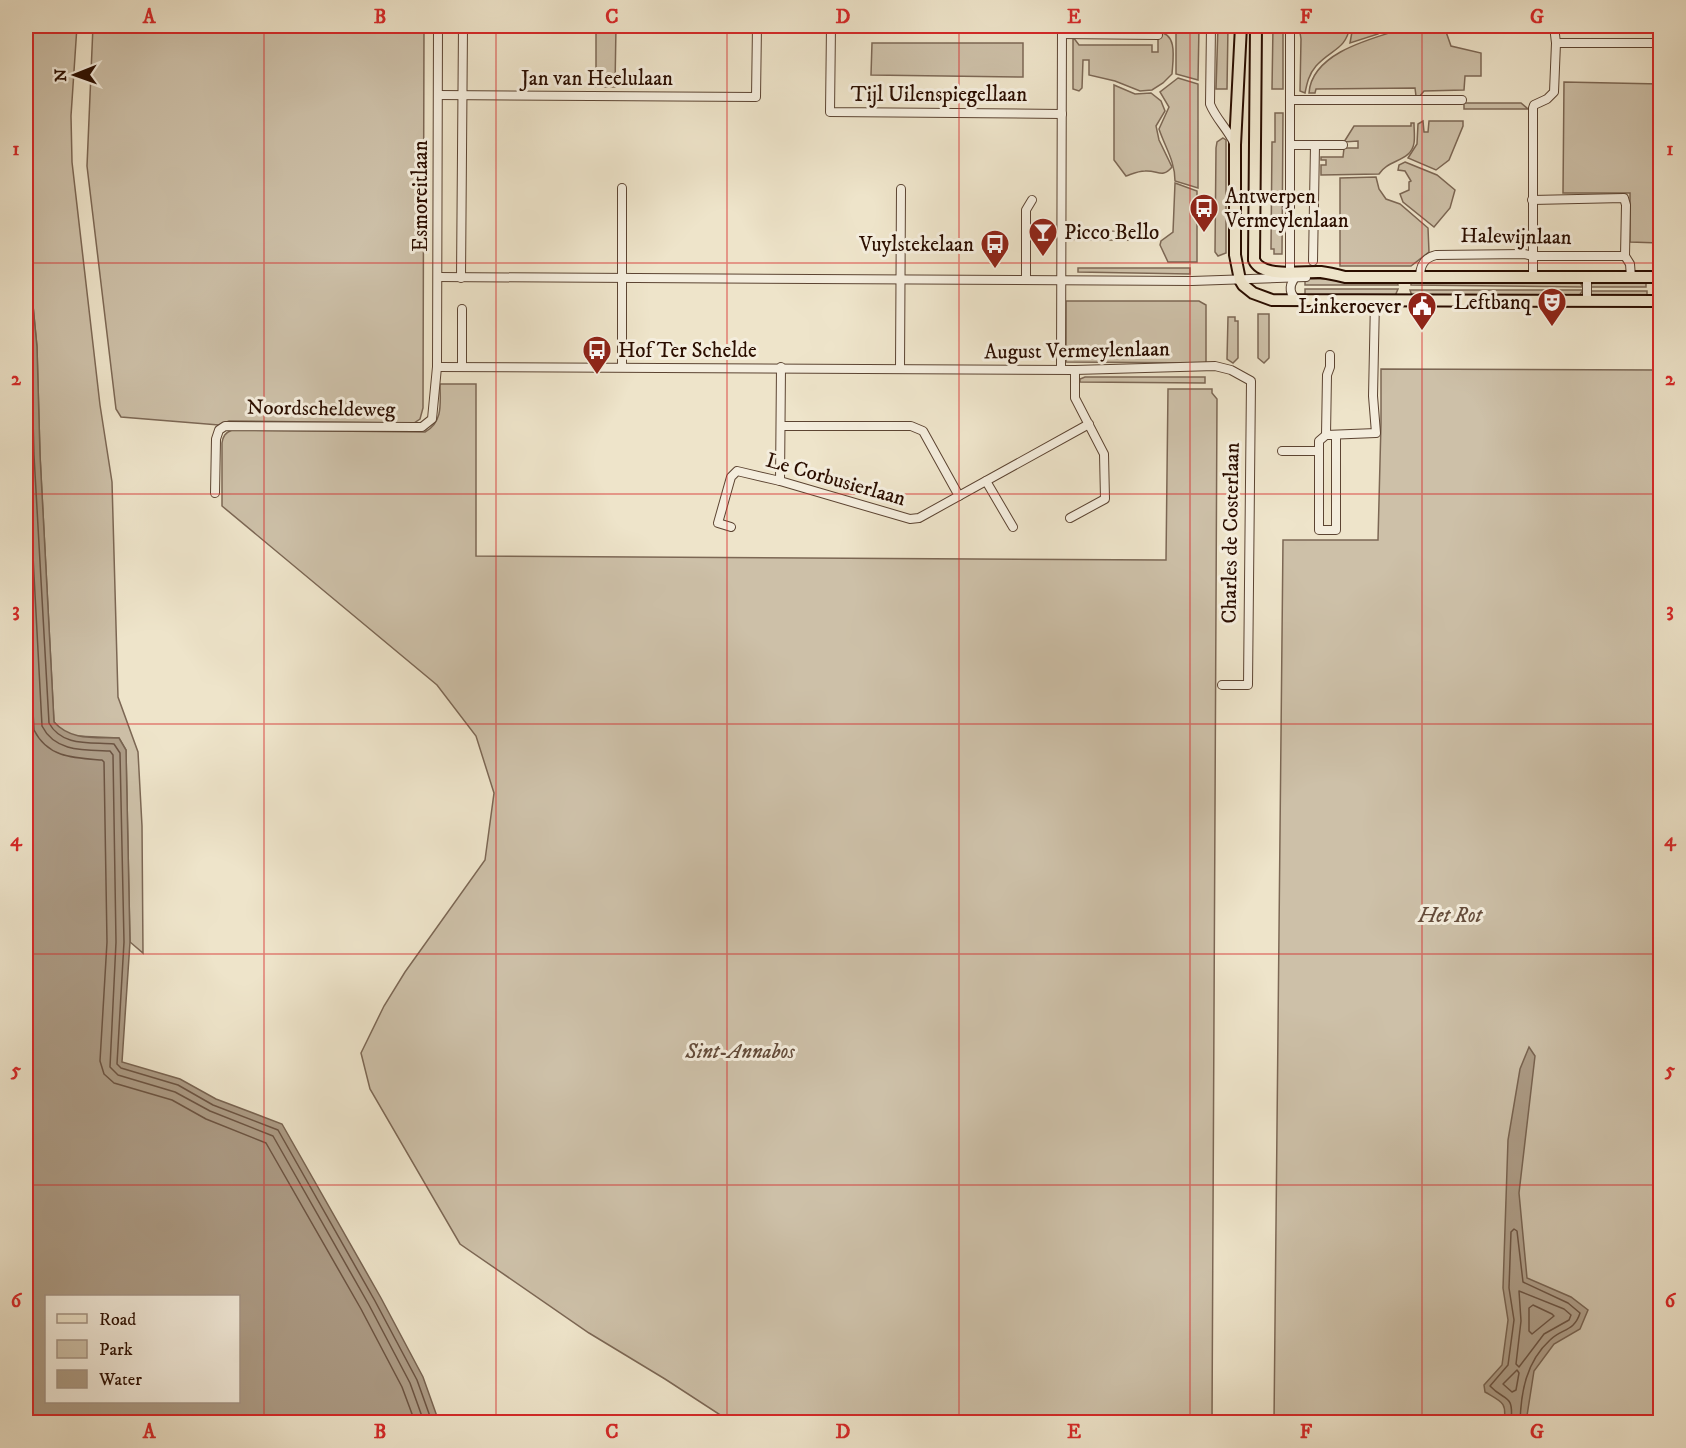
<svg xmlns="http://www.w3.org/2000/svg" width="1686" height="1448" viewBox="0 0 1686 1448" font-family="'IM FELL DW Pica',serif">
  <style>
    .green { fill: #cdc0a8; stroke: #7c6754; stroke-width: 1.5 }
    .water { fill: #ac9b85; stroke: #786350; stroke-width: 1.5; fill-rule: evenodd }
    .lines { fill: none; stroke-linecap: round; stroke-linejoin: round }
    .shore { stroke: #6c5442; stroke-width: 1.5 }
    .minor-casing { stroke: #5c4432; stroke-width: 10 }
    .major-casing { stroke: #2b0e00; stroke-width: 14 }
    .minor { stroke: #f4eddd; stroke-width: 8 }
    .major { stroke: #eee4ca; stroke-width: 10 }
    .grid { fill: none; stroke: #d62828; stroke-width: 1.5; stroke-opacity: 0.55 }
    .labels { text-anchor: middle; stroke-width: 6; stroke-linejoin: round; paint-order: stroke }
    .street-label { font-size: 21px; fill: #2b0e00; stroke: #f4eddd }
    .poi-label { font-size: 21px; fill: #2b0e00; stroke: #f4eddd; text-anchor: start }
    .park-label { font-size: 21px; font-style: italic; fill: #644c3b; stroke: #f4eddd }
    .neatline { fill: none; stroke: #d62828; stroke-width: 2 }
    .grid-label { font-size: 20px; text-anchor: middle; font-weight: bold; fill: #d62828 }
  </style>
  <rect width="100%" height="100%" fill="#eee4ca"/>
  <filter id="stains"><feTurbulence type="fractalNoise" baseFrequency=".00333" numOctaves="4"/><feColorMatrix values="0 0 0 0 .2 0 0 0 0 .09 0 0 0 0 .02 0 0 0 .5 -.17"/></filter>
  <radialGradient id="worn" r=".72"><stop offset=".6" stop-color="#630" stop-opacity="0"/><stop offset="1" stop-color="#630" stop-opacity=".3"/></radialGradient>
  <!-- green -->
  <g class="green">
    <path d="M27,26H77L71,116L72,162L100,405L112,482L118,697L138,752L142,826L143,953L130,942L126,750L119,738L75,736L63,732L54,722L40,455L37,347L29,264Z"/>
    <path d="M93,26H424L423,408L420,419L414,423H408L229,421L219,425L121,417L116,409L87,166Z"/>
    <path d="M596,26H616L615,87H596Z"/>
    <path d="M1176,26H1199L1198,80L1176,74Z"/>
    <path d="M1218,26H1228L1227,89H1216Z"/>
    <path d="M1273,26H1283V89H1272Z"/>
    <path d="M1299,26H1350C1346,50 1331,49 1316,66C1309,74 1307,83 1305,93L1300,91L1301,39Z"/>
    <path d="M1353,26H1363L1378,32V34L1350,43Z"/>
    <path d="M1412,26H1444L1451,46L1481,53V76H1465L1464,90L1424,91L1420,96H1416L1415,88L1316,89L1315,93H1309C1312,50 1379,37 1412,26Z"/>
    <path d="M1158,32C1178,33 1173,59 1172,74L1163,83L1152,90L1140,91L1115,81L1089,75V60H1083L1082,88L1079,91L1073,89V37L1079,45H1152V52H1158Z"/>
    <path d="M872,43H1023V77L871,75Z"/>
    <path d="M1178,78L1198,84V188L1175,181C1175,161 1165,147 1159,129L1169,107L1160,92Z"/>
    <path d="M1564,82L1660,84V243L1630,242V193H1563Z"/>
    <path d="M1114,85L1135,94L1151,93L1161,101L1165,111L1156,126L1159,140L1172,167C1162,179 1158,170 1145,171C1138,171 1132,174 1126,176L1114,160Z"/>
    <path d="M1464,103H1521L1528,109H1464Z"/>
    <path d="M1275,113H1283L1282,254H1274V249H1271L1272,142H1275Z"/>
    <path d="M1423,121L1424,132H1428L1429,121H1463V126L1449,160L1436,170L1408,158L1417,144L1418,124Z"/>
    <path d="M1411,123H1414C1414,130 1415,137 1414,143C1411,162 1388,159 1379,174L1321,175V165H1326V160H1321V157H1343L1344,148H1358V141L1344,142L1354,126H1411Z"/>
    <path d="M1223,138L1226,140V253L1218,256L1215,252L1216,148L1217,142Z"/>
    <path d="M1405,162L1437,175L1455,190L1450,208L1434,227L1403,202L1400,194L1409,190V182L1411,181L1405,171L1398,170L1399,165Z"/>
    <path d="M1376,177L1379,189L1386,199L1400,204L1428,228L1429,252L1411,266H1340V178Z"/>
    <path d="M1175,183L1197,191V262H1168L1160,245L1161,241L1173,232Z"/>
    <path d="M1078,268H1190V274L1078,272Z"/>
    <path d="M1305,279H1394L1397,281L1398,285H1305Z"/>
    <path d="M1579,281L1583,287L1411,285V282Z"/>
    <path d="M1646,281V287H1591L1592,282Z"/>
    <path d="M1305,289H1398L1395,296L1305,295Z"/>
    <path d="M1410,290H1583L1579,296H1412Z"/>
    <path d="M1591,291H1647V297H1595L1591,295Z"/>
    <path d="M1066,301H1199L1206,305V363L1066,362Z"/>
    <path d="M1258,314H1269V358L1264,363L1258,358Z"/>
    <path d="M1228,317H1235V321H1238V358L1233,363L1227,359Z"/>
    <path d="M1381,369L1660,370V1422H1274L1283,540H1378L1381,423Z"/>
    <path d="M1085,377H1205V383L1080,382V379Z"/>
    <path d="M440,384H476V556L1166,560L1168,389H1212V393L1217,399L1212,1422H731L665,1379L589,1333L460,1244L370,1089L361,1053L384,1006L405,972L485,860L494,793L476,736L437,685L222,506V443C223,436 225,433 232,430L425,432C444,422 440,401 440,384Z"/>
  </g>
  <!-- water -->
  <g class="water">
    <path d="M26,26H27L29,264L37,347L40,455L54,722C71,741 95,737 119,738L126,750L130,942L122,1062L180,1079L216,1099L282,1124L381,1298L423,1377L439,1422H26ZM46,1296H238V1402H46Z"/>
    <path d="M1529,1047L1535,1056L1519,1193L1527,1278L1571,1297L1588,1310L1580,1329L1554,1344L1534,1371L1526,1422H1504C1507,1402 1502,1402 1485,1392L1484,1385L1502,1365L1508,1320L1503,1288L1508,1140L1520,1069Z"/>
  </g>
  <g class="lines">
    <!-- shore -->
    <g class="shore">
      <path d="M26,292L31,347L34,455L49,723C62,747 91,742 114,744L120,753L124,942L117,1064L121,1068L178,1085L213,1105L278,1130L375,1301L417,1380L432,1422"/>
      <path d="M26,424L42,726C55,752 84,750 110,751L113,755L116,942L110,1067L118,1075L175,1092L210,1111L273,1136L369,1305L410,1383L424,1422"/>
      <path d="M26,583L34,730C48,758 74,758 102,760L104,762L107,942L100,1061L104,1074L114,1083L172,1100L206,1119L266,1143L361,1309L402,1387L415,1422"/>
      <path d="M1519,1291L1564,1309L1571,1315L1569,1320L1544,1334L1519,1367L1516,1364L1521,1321Z"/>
      <path d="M1533,1305L1552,1314L1554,1316L1532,1334L1529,1331V1308Z"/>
      <path d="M1517,1370L1519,1373L1516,1390L1512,1392L1503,1384Z"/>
      <path d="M1511,1422C1514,1393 1505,1402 1490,1386L1508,1365L1514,1320L1509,1288L1511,1232L1514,1229L1517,1231L1523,1282L1568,1303L1580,1313C1574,1332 1562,1328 1550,1340C1526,1362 1521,1392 1520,1422"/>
    </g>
    <!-- minor casing -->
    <g class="minor-casing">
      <g id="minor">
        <path d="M831,26L830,112L1062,114"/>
        <path d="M1211,26L1210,104C1216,119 1227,128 1234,143"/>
        <path d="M1554,28H1660"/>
        <path d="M1062,34L1158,35"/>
        <path d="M1556,43H1660"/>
        <path d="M438,95L756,97L757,26"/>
        <path d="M1290,100H1462"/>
        <path d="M1290,145H1343"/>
        <path d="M1532,200L1624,198L1626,205L1625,256L1630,264L1631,277"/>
        <path d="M1061,235L1142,236"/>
        <path d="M1313,261L1315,145"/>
        <path d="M1290,272V26"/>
        <path d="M438,277L1192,281L1306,277"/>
        <path d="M1420,277C1420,265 1424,258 1436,255L1524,254L1533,256H1625"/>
        <path d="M1533,277V108L1534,105L1547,99L1554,92L1556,43L1554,26"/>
        <path d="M461,278L463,26"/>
        <path d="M1294,279C1289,286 1289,295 1298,300"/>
        <path d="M1026,280V210L1032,200"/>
        <path d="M1587,301V277"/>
        <path d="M437,367L1075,370L1215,366L1231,370L1251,381L1248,685H1222"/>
        <path d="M462,367V309"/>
        <path d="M622,367V188"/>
        <path d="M900,368L901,189"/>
        <path d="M1061,369L1062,26"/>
        <path d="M781,426H911L923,431L959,496"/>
        <path d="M1326,435L1327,375L1330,367V355"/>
        <path d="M1336,435V530H1319V441L1326,435L1376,433L1373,396L1375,300"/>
        <path d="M1282,451H1319"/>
        <path d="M780,481L781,367"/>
        <path d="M986,481L1013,527"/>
        <path d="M215,493L216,439L219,430L225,426L416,427H422L432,419L437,367L438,26"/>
        <path d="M1070,518L1105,499L1104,454L1075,398V370"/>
        <path d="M731,527L718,523L731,477L737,471L780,481L910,519L919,518L1089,424"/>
      </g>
    </g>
    <!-- major casing -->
    <g class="major-casing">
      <g id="major">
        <path d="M1241,26L1235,145V255L1240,280L1243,285L1253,293L1272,300L1660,301"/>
        <path d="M1256,26L1254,260C1262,279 1304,271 1321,272C1329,273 1337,275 1345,277H1660"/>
      </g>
    </g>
    <!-- minor -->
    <use href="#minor" class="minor"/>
    <!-- major -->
    <use href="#major" class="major"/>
  </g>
  <!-- grid -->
  <path class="grid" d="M264,26V1422M496,26V1422M727,26V1422M959,26V1422M1190,26V1422M1422,26V1422M26,263H1660M26,494H1660M26,724H1660M26,954H1660M26,1185H1660"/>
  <!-- icons -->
  <defs>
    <g id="bus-pin" transform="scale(1.5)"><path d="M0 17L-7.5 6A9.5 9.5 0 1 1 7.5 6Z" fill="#8f2418" stroke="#f4eddd"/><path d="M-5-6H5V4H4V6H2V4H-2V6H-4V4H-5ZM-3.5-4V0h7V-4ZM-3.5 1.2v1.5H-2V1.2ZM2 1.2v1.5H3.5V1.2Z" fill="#fff"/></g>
    <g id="bar-pin" transform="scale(1.5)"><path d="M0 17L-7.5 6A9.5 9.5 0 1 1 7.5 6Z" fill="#8f2418" stroke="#f4eddd"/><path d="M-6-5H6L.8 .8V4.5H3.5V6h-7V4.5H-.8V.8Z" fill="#fff"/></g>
    <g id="theatre-pin" transform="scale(1.5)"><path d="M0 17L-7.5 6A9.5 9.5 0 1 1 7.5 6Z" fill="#8f2418" stroke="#f4eddd"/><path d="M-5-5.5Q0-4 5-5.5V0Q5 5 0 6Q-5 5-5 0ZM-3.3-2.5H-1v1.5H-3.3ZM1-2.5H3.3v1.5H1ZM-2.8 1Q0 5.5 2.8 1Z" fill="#fff"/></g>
    <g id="civic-pin" transform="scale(1.5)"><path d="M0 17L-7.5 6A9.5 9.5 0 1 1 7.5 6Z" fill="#8f2418" stroke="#f4eddd"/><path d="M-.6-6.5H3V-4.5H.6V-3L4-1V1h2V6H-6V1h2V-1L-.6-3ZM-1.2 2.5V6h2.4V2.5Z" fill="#fff"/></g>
  </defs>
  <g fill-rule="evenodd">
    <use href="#bus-pin" x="1204" y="208"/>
    <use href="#bar-pin" x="1043" y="232"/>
    <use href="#bus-pin" x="995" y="244"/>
    <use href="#theatre-pin" x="1552" y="302"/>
    <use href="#civic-pin" x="1422" y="306"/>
    <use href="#bus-pin" x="597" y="350"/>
  </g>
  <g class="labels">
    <!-- street labels -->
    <g class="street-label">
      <text x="597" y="85">Jan van Heelulaan</text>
      <text x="939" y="101">Tijl Uilenspiegellaan</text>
      <text transform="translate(420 196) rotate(-90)" y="7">Esmoreitlaan</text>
      <text transform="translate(1516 236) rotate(1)" y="7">Halewijnlaan</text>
      <text transform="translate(1077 350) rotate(-1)" y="7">August Vermeylenlaan</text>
      <text transform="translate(321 408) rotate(1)" y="7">Noordscheldeweg</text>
      <text transform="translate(836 479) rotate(16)" y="7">Le Corbusierlaan</text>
      <text transform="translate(1230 533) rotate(-89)" y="7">Charles de Costerlaan</text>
    </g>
    <!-- poi labels -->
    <g class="poi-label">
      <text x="1225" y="203">Antwerpen<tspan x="1225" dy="24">Vermeylenlaan</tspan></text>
      <text x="1064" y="239">Picco Bello</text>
      <text x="974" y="251" text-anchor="end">Vuylstekelaan</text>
      <text x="1531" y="309" text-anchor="end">Leftbanq</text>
      <text x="1401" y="313" text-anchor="end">Linkeroever</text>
      <text x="618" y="357">Hof Ter Schelde</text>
    </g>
    <!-- park labels -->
    <g class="park-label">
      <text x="1450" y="922">Het Rot</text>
      <text x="740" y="1058">Sint-Annabos</text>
    </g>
  </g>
  <!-- margin -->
  <rect width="1686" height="1448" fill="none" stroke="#eee4ca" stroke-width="66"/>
  <!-- legend -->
  <rect x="45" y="1295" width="195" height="108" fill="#f4eddd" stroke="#a49485" stroke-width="1.5"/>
  <rect x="57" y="1314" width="30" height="9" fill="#eee4ca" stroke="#a49485" stroke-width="1.5"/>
  <text x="99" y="1325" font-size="18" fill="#2b0e00">Road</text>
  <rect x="57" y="1340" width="30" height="18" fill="#cdc0a8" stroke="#a49485" stroke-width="1.5"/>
  <text x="99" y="1355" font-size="18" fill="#2b0e00">Park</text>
  <rect x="57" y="1370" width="30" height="18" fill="#ac9b85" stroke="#a49485" stroke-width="1.5"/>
  <text x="99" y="1385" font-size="18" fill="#2b0e00">Water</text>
  <!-- north arrow -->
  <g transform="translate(75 75) rotate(269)" stroke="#f4eddd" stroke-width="4.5" paint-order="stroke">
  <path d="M0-4.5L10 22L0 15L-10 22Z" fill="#2b0e00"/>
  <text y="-9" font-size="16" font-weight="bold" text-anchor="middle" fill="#2b0e00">N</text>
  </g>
  <rect x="33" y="33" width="1620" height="1382" class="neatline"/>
  <g class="grid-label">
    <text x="149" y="23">A</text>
    <text x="380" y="23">B</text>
    <text x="612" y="23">C</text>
    <text x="843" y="23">D</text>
    <text x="1074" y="23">E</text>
    <text x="1306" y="23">F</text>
    <text x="1537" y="23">G</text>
    <text x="16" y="155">1</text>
    <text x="1670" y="155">1</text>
    <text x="16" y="385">2</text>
    <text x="1670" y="385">2</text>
    <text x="16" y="616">3</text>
    <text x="1670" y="616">3</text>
    <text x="16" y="846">4</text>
    <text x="1670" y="846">4</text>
    <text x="16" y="1076">5</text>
    <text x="1670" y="1076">5</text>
    <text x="16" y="1307">6</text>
    <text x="1670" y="1307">6</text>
    <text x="149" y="1438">A</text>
    <text x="380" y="1438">B</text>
    <text x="612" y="1438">C</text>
    <text x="843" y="1438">D</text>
    <text x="1074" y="1438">E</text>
    <text x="1306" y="1438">F</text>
    <text x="1537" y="1438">G</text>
  </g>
  <rect width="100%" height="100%" filter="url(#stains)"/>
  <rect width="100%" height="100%" fill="url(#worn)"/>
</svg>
